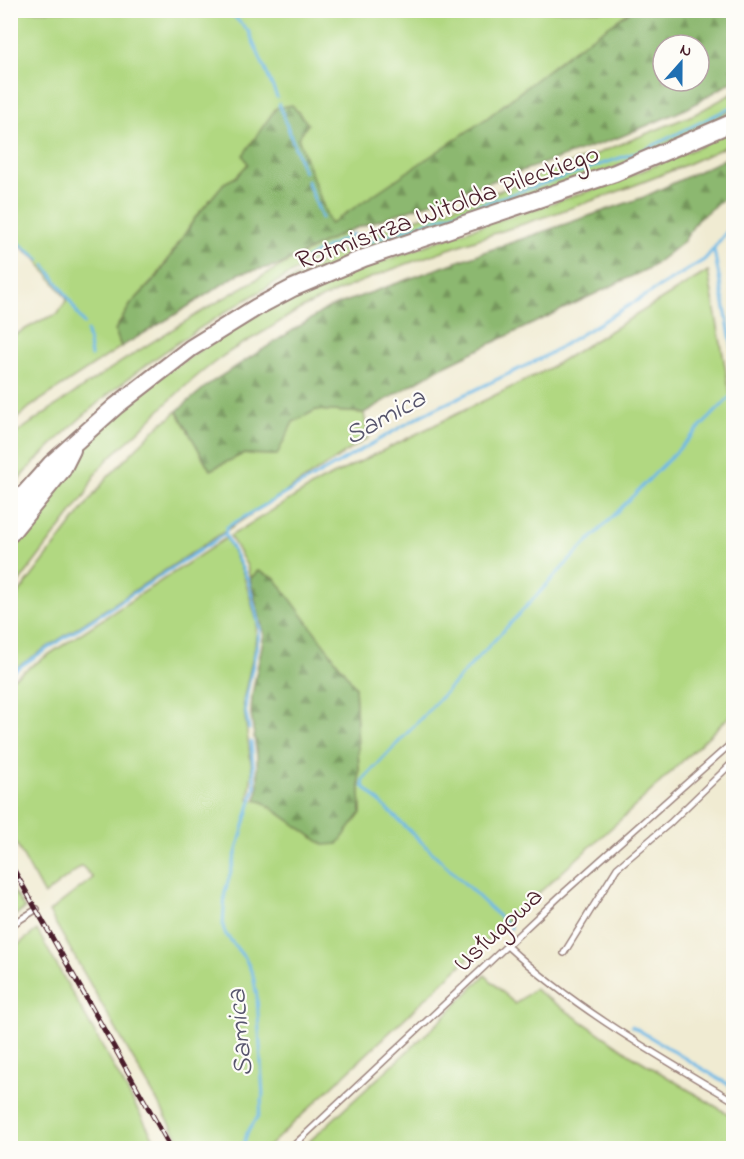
<svg xmlns="http://www.w3.org/2000/svg" width="744" height="1159" viewBox="0 0 744 1159" font-family="'Indie Flower',sans-serif">
  <style>
    .green { fill: #b1d881; stroke: #7e7c56; stroke-width: 1.5 }
    .forest { fill: url(#forest-firs); stroke: #6b6c4d; stroke-width: 1.5; fill-rule: evenodd }
    .lines { fill: none; stroke-linecap: round; stroke-linejoin: round }
    .stream { stroke: #6eb9e7; stroke-width: 3 }
    .service-casing { stroke: #9d857e; stroke-width: 8 }
    .primary-casing { stroke: #9d857e; stroke-width: 20 }
    .service { stroke: #fff; stroke-width: 5 }
    .primary { stroke: #fff; stroke-width: 16 }
    .rail-casing { stroke: #4a1f2b; stroke-width: 5 }
    .rail { stroke: #fdfcf7; stroke-width: 3; stroke-dasharray: 9; stroke-linecap: butt }
    .labels { text-anchor: middle; stroke-width: 4.5; stroke-linejoin: round; paint-order: stroke }
    .street-label { font-size: 27px; fill: #4a1f2b; stroke: #fdfcf7 }
    .water-label { font-size: 28px; font-style: italic; fill: #57556d; stroke: #fdfcf7 }
  </style>
  <defs>
    <pattern id="forest-firs" width="22" height="20" patternUnits="userSpaceOnUse" patternTransform="scale(1.5)"><rect width="22" height="20" fill="#8cb86f"/><path d="M5 1l3.5 6h-7zM16 11l3.5 6h-7z" fill="#74955b"/></pattern>
  </defs>
  <rect width="100%" height="100%" fill="#fdfcf7"/>
  <filter id="ink" filterUnits="userSpaceOnUse"><feTurbulence type="fractalNoise" baseFrequency=".0167" numOctaves="2"/><feDisplacementMap in="SourceGraphic" scale="12" xChannelSelector="R" yChannelSelector="G"/><feConvolveMatrix kernelMatrix="1 2 1 2 8 2 1 2 1" color-interpolation-filters="sRGB"/></filter>
  <filter id="wash" filterUnits="userSpaceOnUse"><feTurbulence type="fractalNoise" baseFrequency=".008" numOctaves="4" result="noise"/><feDisplacementMap in="SourceGraphic" scale="24" xChannelSelector="R" yChannelSelector="G"/><feGaussianBlur stdDeviation="1.35" result="paint"/><feColorMatrix in="noise" values="0 0 0 0 0 0 0 0 0 0 0 0 0 0 0 0 0 1.4 0 .05"/><feComposite in="paint" operator="in"/></filter>
  <g filter="url(#wash)">
    <rect width="100%" height="100%" fill="#f0ebd2"/>
    <!-- green -->
    <g class="green">
      <path d="M11,11H631L572,51L487,118L330,225L298,138L255,139L244,155L248,164L236,177L224,183L195,218L157,276L131,304L115,330L121,347L30,407L11,424V337L42,320L58,314L67,299L36,259L11,239Z"/>
      <path d="M733,93V110L697,130L614,168L266,294L371,234L499,191L599,153L695,114Z"/>
      <path d="M733,128V143C596,211 442,240 304,307C291,314 278,323 265,331C250,340 233,348 219,359C190,380 165,404 141,429C119,451 97,462 86,494L11,593V545L52,494L80,450L109,419L154,381L236,326L302,292L456,234L611,184L701,146Z"/>
      <path d="M345,232L353,239C243,300 143,355 52,445C38,459 23,473 11,488V437C118,361 228,291 345,232Z"/>
      <path d="M708,271L733,411V713L629,812L513,916L267,1148H184L49,912L93,878L82,866L44,895L11,834L10,680L226,538L243,573L257,622L255,647L243,701L252,771L249,799L263,802L324,845L361,813L355,686L258,571L250,579L247,566L230,536L319,482L546,370Z"/>
      <path d="M316,410L364,413L368,438L11,671L10,605L106,479L160,424L170,418L177,411L210,470L243,454L276,455L293,422Z"/>
      <path d="M10,886L25,909L11,918H10Z"/>
      <path d="M37,930L159,1148H11V950Z"/>
      <path d="M485,975L515,1004L534,989L633,1056L733,1117V1148H302L438,1023Z"/>
    </g>
    <!-- forest -->
    <g class="forest">
      <path d="M631,11H733V81L688,108L620,137L345,232L280,265L240,273L173,316L121,347L115,330L131,304L158,276L195,218L224,183L236,177L248,164L243,155L276,108L292,105L308,124L298,138L330,224L487,118L572,51ZM663,45H699V81H663Z"/>
      <path d="M733,155V191L697,220L684,241L651,267L440,368L364,413L316,410L293,422L277,455L243,454L210,470L177,411L210,383L328,308L484,252L644,197Z"/>
      <path d="M258,571L275,578L355,686L361,813L338,844L324,845L263,802L256,800L258,788L257,756L251,715L252,695L264,635L250,579Z"/>
    </g>
    <g class="lines">
      <!-- stream -->
      <g class="stream">
        <path d="M228,10L249,32L277,97"/>
        <path d="M279,104L304,172"/>
        <path d="M307,181L322,218"/>
        <path d="M10,236L40,260"/>
        <path d="M365,243L644,150L734,106"/>
        <path d="M714,250L734,356"/>
        <path d="M306,258L353,234"/>
        <path d="M45,265L67,296L84,324"/>
        <path d="M87,331L91,356"/>
        <path d="M10,673L225,534"/>
        <path d="M249,729L245,709L247,692L260,630L248,580L225,534L227,527L422,415L542,358L704,260C715,249 722,234 734,225"/>
        <path d="M511,928L363,786L364,779L569,561L734,393"/>
        <path d="M632,1026L734,1088"/>
        <path d="M243,1148L247,1133L258,1116L263,1097L257,997L253,975L246,960L225,933L223,926L225,892L255,787L251,742"/>
      </g>
    </g>
  </g>
  <g filter="url(#ink)">
    <g class="lines">
      <!-- service casing -->
      <g class="service-casing">
        <g id="service">
          <path d="M10,926L37,909"/>
          <path d="M507,946C574,1008 655,1054 734,1101"/>
          <path d="M564,953L617,868L670,823L734,761"/>
          <path d="M291,1148L560,896L734,741"/>
        </g>
      </g>
      <!-- primary casing -->
      <g class="primary-casing">
        <g id="primary">
          <path d="M10,510L51,464L116,406L191,348L257,307L293,288L364,258L615,173L734,122"/>
          <path d="M10,534L62,470L72,450"/>
        </g>
      </g>
      <!-- service -->
      <use href="#service" class="service"/>
      <!-- primary -->
      <use href="#primary" class="primary"/>
      <!-- rail casing -->
      <g class="rail-casing">
        <path id="rail" d="M10,863L171,1148"/>
      </g>
      <!-- rail -->
      <use href="#rail" class="rail"/>
    </g>
  </g>
  <g class="labels">
    <!-- street labels -->
    <g class="street-label">
      <text transform="translate(447 206) rotate(-20)" y="9">Rotmistrza Witolda Pileckiego</text>
      <text transform="translate(497 929) rotate(-43)" y="9">Usługowa</text>
    </g>
    <!-- water labels -->
    <g class="water-label">
      <text transform="translate(384 415) rotate(-29)" y="10">Samica</text>
      <text transform="translate(238 1033) rotate(-95)" y="10">Samica</text>
    </g>
  </g>
  <!-- margin -->
  <rect width="744" height="1159" fill="none" stroke="#fdfcf7" stroke-width="36"/>
  <!-- north arrow -->
  <g transform="translate(681 63) rotate(21)"><circle r="28" fill="#fdfcf7" stroke="#b5a4a5" stroke-width="1.5"/>
  <path d="M0-4.5L10 22L0 15L-10 22Z" fill="#1f6fb2"/>
  <text y="-9" font-size="16" font-weight="bold" text-anchor="middle" fill="#4a1f2b">N</text>
  </g>
</svg>
